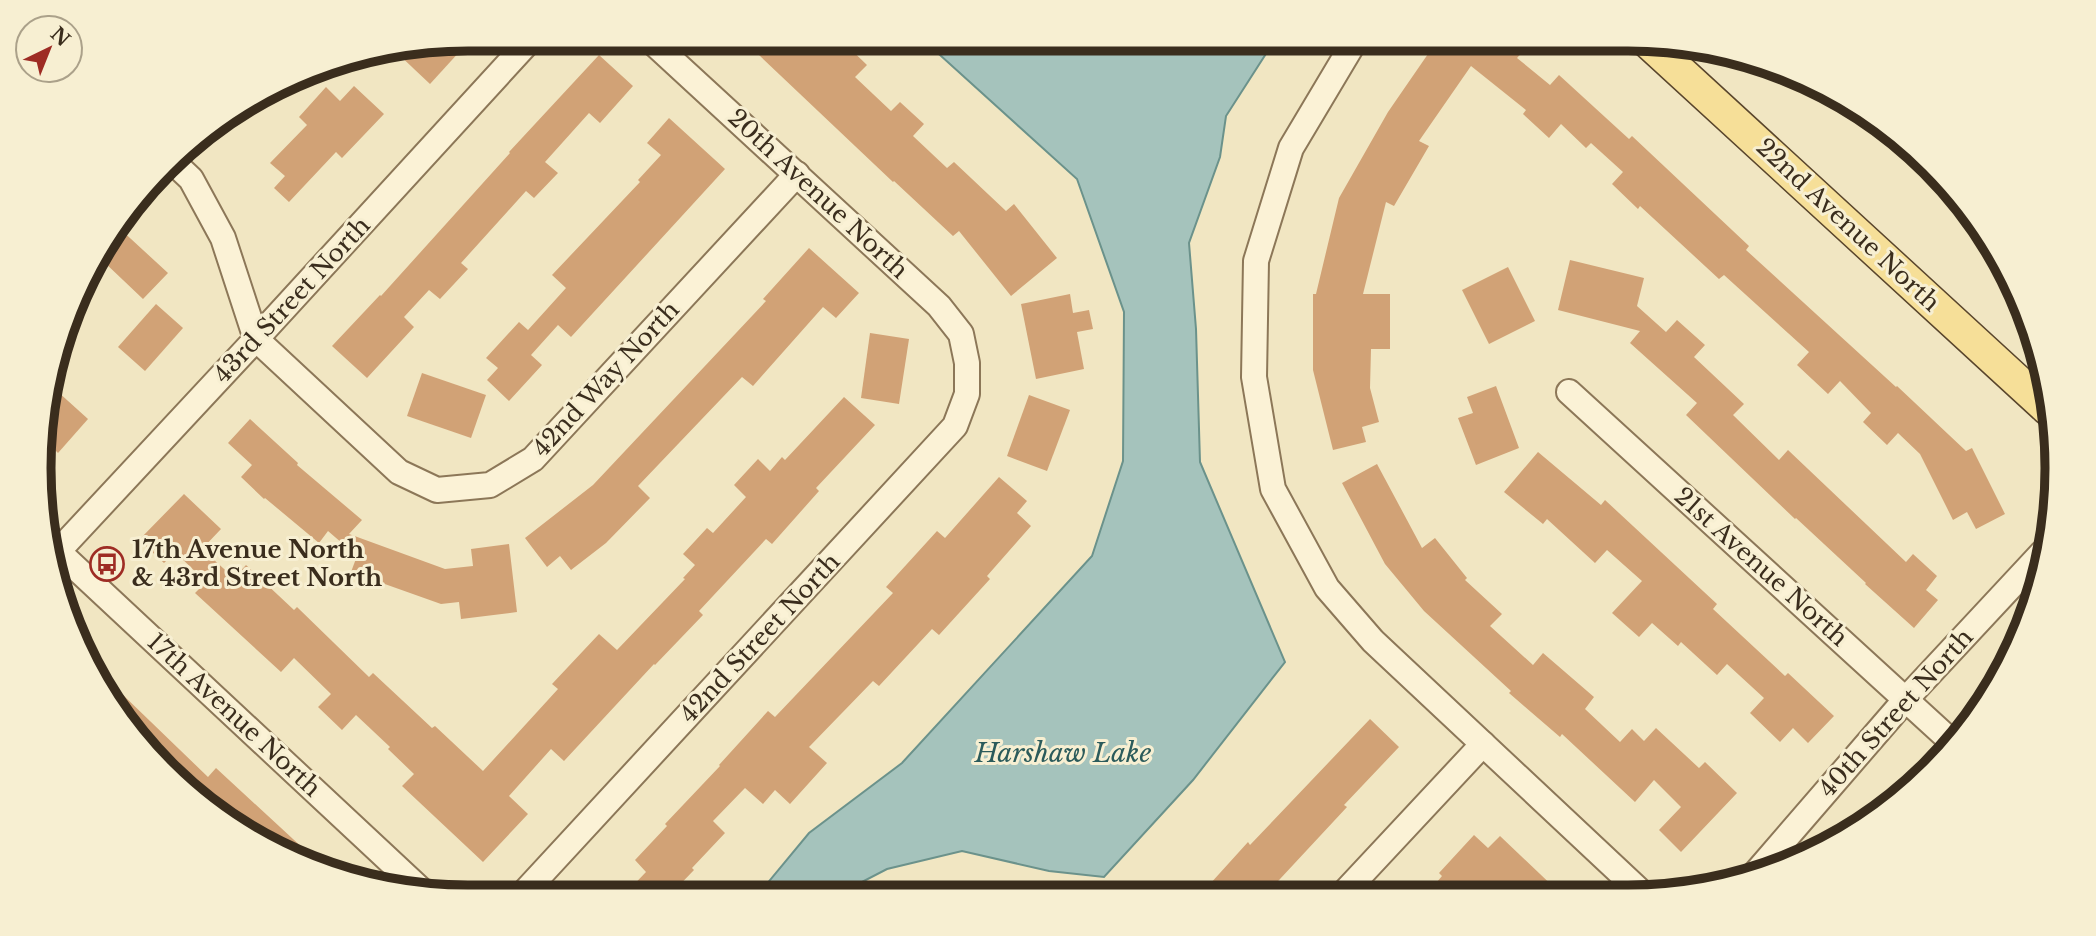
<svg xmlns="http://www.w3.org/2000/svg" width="2096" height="936" viewBox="0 0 2096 936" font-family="'Libre Baskerville',serif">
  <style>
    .water { fill: #a5c3bc; stroke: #6b928b; stroke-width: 2 }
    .building { fill: #d1a276 }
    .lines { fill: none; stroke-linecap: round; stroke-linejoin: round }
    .minor-casing { stroke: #8c7758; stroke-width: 28 }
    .major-casing { stroke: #59452c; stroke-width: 35 }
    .minor { stroke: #fbf2d6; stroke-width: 24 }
    .major { stroke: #f6df98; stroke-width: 32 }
    .labels { text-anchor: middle; stroke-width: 6; stroke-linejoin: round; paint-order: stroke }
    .street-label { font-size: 24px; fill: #3a2d1d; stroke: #f7efd2 }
    .poi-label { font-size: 24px; font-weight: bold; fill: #3a2d1d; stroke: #f7efd2; text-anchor: start }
    .water-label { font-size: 26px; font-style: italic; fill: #2b5b5b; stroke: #f7efd2 }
    .rim { fill: none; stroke: #3a2d1d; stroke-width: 9 }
  </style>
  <rect width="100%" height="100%" fill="#f1e6c2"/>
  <!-- water -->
  <path class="water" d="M919,39H1281L1271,46L1226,116L1220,157L1189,243L1196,329L1200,462L1285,662L1193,780L1104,877L1049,871L962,851L887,869L835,896L756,897L809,833L902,763L1092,556L1123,461L1124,312L1077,179L940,55Z"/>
  <!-- building -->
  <g class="building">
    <path d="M468,38H472L430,84L395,51Z"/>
    <path d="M741,38H794L809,52L822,38H839L867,65L855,77L891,111L900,102L924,124L913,136L947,168L954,162L1006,211L1014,204L1057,258L1011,296L959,231L953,236L894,181L893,182Z"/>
    <path d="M1439,38H1535L1517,58L1550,85L1559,75L1629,139L1632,136L1749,246L1746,250L1896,387L1897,386L1966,451L1972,448L2005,514L1976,529L1967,512L1953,520L1920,454L1898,433L1887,445L1863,422L1871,413L1840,381L1828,394L1797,365L1809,352L1724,275L1719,279L1640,206L1638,209L1612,184L1623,172L1591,143L1586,148L1561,124L1549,138L1523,114L1526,110L1471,66L1419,141L1429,146L1394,206L1386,202L1363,294H1390V349H1371L1370,388L1379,422L1362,427L1366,442L1333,450L1313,370V294H1316L1339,198L1388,112Z"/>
    <path d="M599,55L633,86L600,123L589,113L545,162L558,173L534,198L526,191L461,263L468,269L440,299L429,290L404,317L414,327L367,378L332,346L380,295L381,296L510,153L509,152Z"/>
    <path d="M354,86L384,114L342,158L336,152L289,202L274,188L285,176L270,163L307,125L299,117L326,87L340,101Z"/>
    <path d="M669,118L725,169L571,337L558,325L531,355L542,365L509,401L487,380L498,368L486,358L519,322L528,330L566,288L552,275L640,182L638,180L661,155L647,143Z"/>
    <path d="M118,227L168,273L143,299L103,261L114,248L106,241Z"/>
    <path d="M809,248L859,293L836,318L823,307L753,386L742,377L638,486L650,498L606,543L571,570L560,556L547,567L525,538L593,485L766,301L763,299Z"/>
    <path d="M1570,260L1644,278L1637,306L1666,332L1677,320L1705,345L1694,357L1744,404L1733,415L1779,460L1788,450L1906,562L1913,554L1937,576L1926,590L1938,600L1914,628L1865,584L1866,583L1796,518L1795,519L1686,415L1697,403L1630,343L1640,331L1558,310Z"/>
    <path d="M1508,267L1535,321L1489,344L1462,290Z"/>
    <path d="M1070,294L1073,313L1089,310L1093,329L1077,332L1084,369L1036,379L1021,304Z"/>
    <path d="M156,304L183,328L145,371L118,347Z"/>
    <path d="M870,333L909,339L899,404L861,398Z"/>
    <path d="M422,373L486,395L471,438L407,416Z"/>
    <path d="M1496,386L1519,448L1476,465L1458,418L1473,413L1467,397Z"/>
    <path d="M57,391L88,419L58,453L47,442V402Z"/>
    <path d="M1029,395L1070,410L1047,471L1007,456Z"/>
    <path d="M844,397L875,425L816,488L819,491L772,544L766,539L699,611L703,615L655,665L654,664L564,761L551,749L509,796L528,814L483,862L402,786L414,774L388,749L390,747L356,715L342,730L318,707L331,694L294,658L281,672L195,593L206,582L175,552L164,563L139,540L184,494L221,529L202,549L234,578L246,565L294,610L297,607L369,677L373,673L432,728L435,726L483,771L558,689L552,684L599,634L617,650L685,579L683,578L695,565L683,554L707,528L713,533L746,497L734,485L758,459L770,471L782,457L785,460Z"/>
    <path d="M250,419L298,463L297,465L362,520L349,534L445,569L473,566L471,549L509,544L517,612L461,619L459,602L441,604L351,572L357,556L328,531L319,543L265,498L264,499L241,477L252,465L228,443Z"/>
    <path d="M1538,452L1601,505L1605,500L1717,604L1713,609L1785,676L1788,673L1834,716L1808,743L1793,728L1780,742L1750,713L1764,698L1727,664L1717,675L1681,642L1678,646L1652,623L1639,637L1612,613L1642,581L1607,550L1595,563L1547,519L1543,524L1504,492Z"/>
    <path d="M1377,464L1422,548L1435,538L1467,578L1465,580L1502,614L1490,626L1533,665L1543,653L1594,697L1585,709L1620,742L1632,729L1644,741L1656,728L1699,768L1705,762L1737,793L1681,852L1659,830L1681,807L1654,780L1635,802L1562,734L1560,737L1509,693L1511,691L1424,611L1385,564L1342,483Z"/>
    <path d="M999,477L1027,501L1017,513L1031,526L987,576L990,579L939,635L932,629L879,686L873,681L809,747L827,763L790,804L775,790L763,804L745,788L713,821L725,833L692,868L694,870L668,897H622L646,872L635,860L667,826L665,824L720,766L719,765L768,711L775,717L893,593L886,587L937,531L945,538Z"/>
    <path d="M122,694L208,777L216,768L306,851L301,858L185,791L113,703Z"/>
    <path d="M1370,719L1399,747L1344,805L1347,807L1265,895H1200L1248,842L1250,845Z"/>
    <path d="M1474,835L1488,848L1500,836L1561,894L1426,895L1442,876L1439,873Z"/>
  </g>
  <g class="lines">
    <!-- minor casing -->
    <g class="minor-casing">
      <g id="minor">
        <path d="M1356,39L1291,148L1256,261L1254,377L1273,489L1327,588L1373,641L1643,894"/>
        <path d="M172,161L191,179L223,238L256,339L399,472L437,490L490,485L533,459L797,174"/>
        <path d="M1569,392L1952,742"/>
        <path d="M48,542L421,890"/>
        <path d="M50,560L256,339L531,39"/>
        <path d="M1754,875L1906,699L2042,553"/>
        <path d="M1342,895L1483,744"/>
        <path d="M520,897L955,426L967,394V363L961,334L939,306L649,39"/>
      </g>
    </g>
    <!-- major casing -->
    <g class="major-casing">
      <path id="major" d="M1648,42L2048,409"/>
    </g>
    <!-- minor -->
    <use href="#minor" class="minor"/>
    <!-- major -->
    <use href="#major" class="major"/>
  </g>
  <!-- icons -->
  <defs>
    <g id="bus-ring" transform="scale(1.75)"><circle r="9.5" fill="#f7efd2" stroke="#9e2c24" stroke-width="1.5"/><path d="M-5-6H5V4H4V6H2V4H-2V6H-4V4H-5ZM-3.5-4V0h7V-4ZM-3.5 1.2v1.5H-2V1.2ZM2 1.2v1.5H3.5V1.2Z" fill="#9e2c24"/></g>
  </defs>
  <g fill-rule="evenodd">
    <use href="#bus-ring" x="107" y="564"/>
  </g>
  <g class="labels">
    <!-- street labels -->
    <g class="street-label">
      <text transform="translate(818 194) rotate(43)" y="8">20th Avenue North</text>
      <text transform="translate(1848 225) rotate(43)" y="8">22nd Avenue North</text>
      <text transform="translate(292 300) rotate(-47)" y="8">43rd Street North</text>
      <text transform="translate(606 379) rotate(-47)" y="8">42nd Way North</text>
      <text transform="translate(1761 567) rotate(42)" y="8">21st Avenue North</text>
      <text transform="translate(760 638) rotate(-47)" y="8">42nd Street North</text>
      <text transform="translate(1896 713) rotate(-48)" y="8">40th Street North</text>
      <text transform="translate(234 715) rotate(43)" y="8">17th Avenue North</text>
    </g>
    <!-- poi labels -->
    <g class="poi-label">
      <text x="132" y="558">17th Avenue North<tspan x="132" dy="28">&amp; 43rd Street North</tspan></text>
    </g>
    <!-- water labels -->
    <g class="water-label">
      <text x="1063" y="762">Harshaw Lake</text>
    </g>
  </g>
  <!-- crop -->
  <path d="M0 0H2096V936H0ZM468 51H1628A417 417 0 0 1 2045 468V468A417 417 0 0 1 1628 885H468A417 417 0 0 1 51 468V468A417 417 0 0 1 468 51Z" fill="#f7efd2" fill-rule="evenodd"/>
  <path class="rim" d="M468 51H1628A417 417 0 0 1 2045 468V468A417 417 0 0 1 1628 885H468A417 417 0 0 1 51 468V468A417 417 0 0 1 468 51Z"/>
  <!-- north arrow -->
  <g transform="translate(49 49) rotate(43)"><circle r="33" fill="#f7efd2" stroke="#aba18a" stroke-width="2"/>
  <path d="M0-5L12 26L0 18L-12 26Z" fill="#9e2c24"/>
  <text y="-10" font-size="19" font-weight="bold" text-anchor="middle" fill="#3a2d1d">N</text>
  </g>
</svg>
